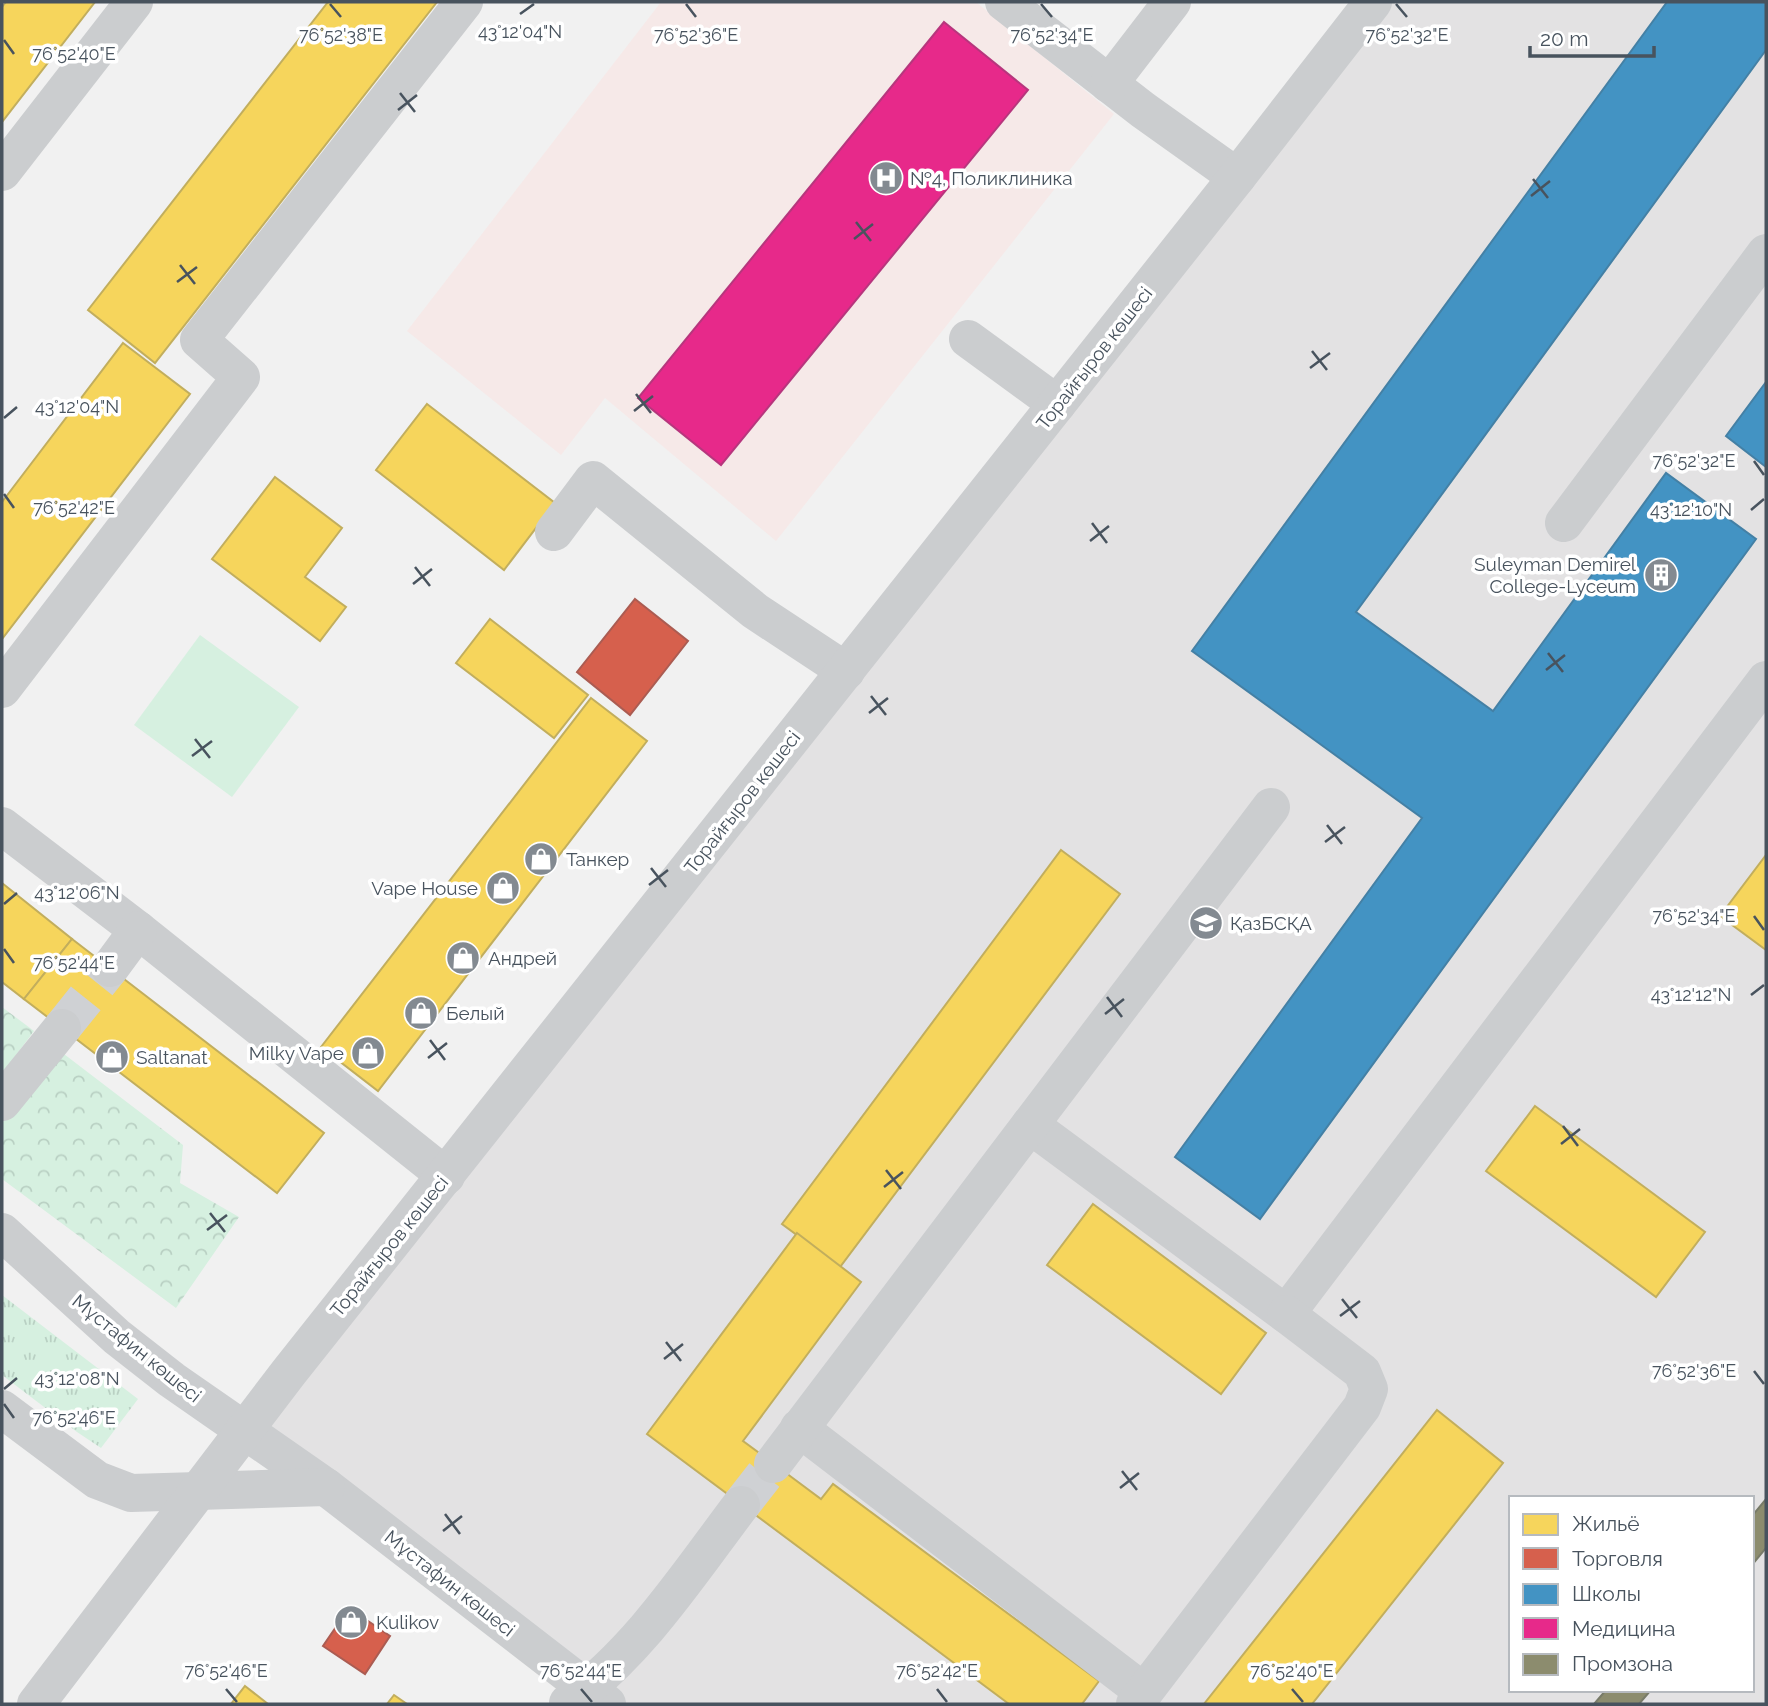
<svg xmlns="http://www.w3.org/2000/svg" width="1768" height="1706" viewBox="0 0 1768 1706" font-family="Raleway,sans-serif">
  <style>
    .education { fill: #e3e2e3; fill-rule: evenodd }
    .medical { fill: #f6e9e8 }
    .grass { fill: url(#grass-tufts) }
    .forest { fill: url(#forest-crowns) }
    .pitch { fill: #d6f0e0 }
    .homes { fill: #f6d55c; stroke: #c2ae5d; stroke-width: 2 }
    .shops { fill: #d6604d; stroke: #ab5c52; stroke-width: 2 }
    .schools { fill: #4393c3; stroke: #4480a5; stroke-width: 2 }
    .health { fill: #e7298a; stroke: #b7367d; stroke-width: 2 }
    .industry { fill: #8c8c6e; stroke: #787b69; stroke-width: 2 }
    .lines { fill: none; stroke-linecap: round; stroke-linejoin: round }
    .minor-tunnel { stroke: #cfd1d4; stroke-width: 38; stroke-dasharray: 38 19; stroke-linecap: butt }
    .minor { stroke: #cbcdcf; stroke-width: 38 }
    .ticks { fill: none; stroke: #48535e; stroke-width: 2.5 }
    .labels { text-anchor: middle; stroke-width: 7; stroke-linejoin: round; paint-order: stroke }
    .poi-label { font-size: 19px; fill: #48535e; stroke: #fff; text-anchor: start }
    .street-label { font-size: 19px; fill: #48535e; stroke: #fff }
    .ticks-label { font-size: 18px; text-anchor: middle; fill: #48535e; stroke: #fff; stroke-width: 7; stroke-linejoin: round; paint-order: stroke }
  </style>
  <defs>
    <pattern id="grass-tufts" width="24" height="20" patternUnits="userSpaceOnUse" patternTransform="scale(1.75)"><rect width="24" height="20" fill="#d6f0e0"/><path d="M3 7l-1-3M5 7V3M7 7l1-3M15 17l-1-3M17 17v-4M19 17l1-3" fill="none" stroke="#b9d0c3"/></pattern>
    <pattern id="forest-crowns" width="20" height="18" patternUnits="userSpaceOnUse" patternTransform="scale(1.75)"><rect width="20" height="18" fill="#d6f0e0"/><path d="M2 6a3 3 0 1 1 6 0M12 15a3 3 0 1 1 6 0" fill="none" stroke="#b9d0c3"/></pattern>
  </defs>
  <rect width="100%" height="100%" fill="#f1f1f1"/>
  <!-- education -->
  <path class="education" d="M1373,2H1766V1704H607L244,1430ZM1511,1498H1752V1690H1511Z"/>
  <!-- medical -->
  <path class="medical" d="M661,2H976L1114,114L776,541L605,398L561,455L407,331Z"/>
  <!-- grass -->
  <path class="grass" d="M2,1295L138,1399L101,1448L77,1432L2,1375Z"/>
  <!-- forest -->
  <g class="forest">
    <path d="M2,1007L34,1031L2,1074Z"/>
    <path d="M60,1051L183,1145L180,1183L239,1217L176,1308L2,1179V1123Z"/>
  </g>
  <!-- pitch -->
  <path class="pitch" d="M200,635L299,707L232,797L134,725Z"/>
  <!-- homes -->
  <g class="homes">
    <path d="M6,2H95L2,122V7Z"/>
    <path d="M328,2H437L155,363L88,310Z"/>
    <path d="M123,343L190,394L2,639V502Z"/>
    <path d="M427,404L555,503L504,570L376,470Z"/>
    <path d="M275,477L342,528L305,577L346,607L320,641L212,559Z"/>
    <path d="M490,619L588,695L554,738L456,663Z"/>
    <path d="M591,698L647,741L378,1091L321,1047Z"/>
    <path d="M1061,850L1120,894L840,1267L782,1224Z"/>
    <path d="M1766,855V950L1720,916Z"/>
    <path d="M2,883L72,939L24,999L2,982Z"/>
    <path d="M72,939L324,1133L277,1193L24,999Z"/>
    <path d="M1535,1106L1705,1232L1656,1297L1486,1171Z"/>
    <path d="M1093,1204L1266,1333L1221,1394L1047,1265Z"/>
    <path d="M797,1233L861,1282L743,1441L821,1499L833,1484L1099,1681L1082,1704H1009L647,1434Z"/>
    <path d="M1437,1410L1503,1463L1312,1704H1204Z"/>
    <path d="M245,1686L268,1704H231Z"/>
    <path d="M394,1695L407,1704H387Z"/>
  </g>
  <!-- shops -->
  <g class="shops">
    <path d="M635,599L688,641L630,715L577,672Z"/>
    <path d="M349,1608L390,1636L365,1674L323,1646Z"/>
  </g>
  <!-- schools -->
  <g class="schools">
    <path d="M1667,2H1764L1766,3V50L1356,612L1493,711L1666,473L1756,539L1260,1219L1175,1157L1422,818L1192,651Z"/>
    <path d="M1766,382V467L1726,436Z"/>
  </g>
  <!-- health -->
  <path class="health" d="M944,22L1028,90L721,465L638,398Z"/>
  <!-- industry -->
  <g class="industry">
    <path d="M1766,1499V1548L1752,1565V1516Z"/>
    <path d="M1606,1690H1651L1639,1704H1594Z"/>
  </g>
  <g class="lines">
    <!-- minor-tunnel -->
    <g class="minor-tunnel">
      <path d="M62,1028L110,968"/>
      <path d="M741,1505L773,1464"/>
    </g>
    <!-- minor -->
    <g class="minor">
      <path d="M1004,2L1143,110L1237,177"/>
      <path d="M1109,84L1172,2"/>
      <path d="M2,172L134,2"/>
      <path d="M968,339L1057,404"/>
      <path d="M1564,523L1766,253"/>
      <path d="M554,532L593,480L755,611L846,671"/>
      <path d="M2,689L241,377L199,340L464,2"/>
      <path d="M2,826L138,930L446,1176"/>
      <path d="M110,968L138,930"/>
      <path d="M2,1102L62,1028"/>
      <path d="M1030,1125L1286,1314L1766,680"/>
      <path d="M2,1232L117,1337L172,1380L326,1487L607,1704"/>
      <path d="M2,1409L97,1480L131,1493L326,1487"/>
      <path d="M799,1428L1144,1692"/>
      <path d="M773,1464L1271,807"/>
      <path d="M568,1703C640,1650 688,1575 741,1505"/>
      <path d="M36,1704L289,1372L1237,177L1373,2"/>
      <path d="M1135,1704L1362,1407L1369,1389L1362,1372L1286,1314"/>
    </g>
  </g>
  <!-- ticks -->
  <path class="ticks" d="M330,4L341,17M686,4L696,17M1041,4L1052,17M1396,4L1407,17M520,14L534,4M4,40L14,54M400,93L415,112M398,110L417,95M1533,179L1548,198M1531,196L1550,181M856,222L871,241M854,239L873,224M180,265L195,284M177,282L197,267M1312,351L1327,370M1310,368L1330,353M636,394L651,413M634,411L653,396M4,418L17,407M1754,461L1764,475M4,494L14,508M1751,510L1764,499M1092,523L1107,543M1090,541L1109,526M415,567L430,586M413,584L432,569M1548,653L1563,672M1546,670L1565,655M871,696L886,715M869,713L888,698M195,739L210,758M192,756L212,741M1327,825L1342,844M1325,842L1345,827M651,868L666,887M649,885L668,870M4,904L17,893M1754,916L1764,930M4,949L14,963M1751,995L1764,985M1107,997L1122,1017M1105,1014L1124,999M430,1040L445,1060M428,1058L447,1043M1563,1126L1578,1146M1561,1144L1580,1129M886,1170L901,1189M884,1187L903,1172M210,1213L225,1232M207,1230L227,1215M1342,1299L1357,1318M1340,1316L1360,1301M666,1342L681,1361M664,1359L683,1344M1754,1371L1764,1384M4,1389L17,1378M4,1404L14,1418M1122,1471L1137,1490M1120,1488L1139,1473M445,1514L460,1534M443,1531L462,1516M226,1689L237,1702M581,1689L592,1702M937,1689L947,1702M1292,1689L1303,1702"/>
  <!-- icons -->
  <defs>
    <g id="hospital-disc" transform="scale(1.75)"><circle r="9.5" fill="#838a91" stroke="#fff"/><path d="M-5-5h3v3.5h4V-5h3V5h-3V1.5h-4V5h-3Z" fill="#fff"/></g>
    <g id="building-disc" transform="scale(1.75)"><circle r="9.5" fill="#838a91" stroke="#fff"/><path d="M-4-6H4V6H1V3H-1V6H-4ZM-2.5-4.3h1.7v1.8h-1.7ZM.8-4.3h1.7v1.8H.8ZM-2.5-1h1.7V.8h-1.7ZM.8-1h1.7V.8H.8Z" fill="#fff"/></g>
    <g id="shop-disc" transform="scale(1.75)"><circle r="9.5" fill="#838a91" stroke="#fff"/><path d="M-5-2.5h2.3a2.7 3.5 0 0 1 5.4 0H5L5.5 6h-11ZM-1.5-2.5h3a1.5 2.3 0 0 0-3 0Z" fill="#fff"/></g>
    <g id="university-disc" transform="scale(1.75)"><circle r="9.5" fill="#838a91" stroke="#fff"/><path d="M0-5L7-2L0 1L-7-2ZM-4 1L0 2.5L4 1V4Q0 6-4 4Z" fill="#fff"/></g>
  </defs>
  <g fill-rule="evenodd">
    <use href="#hospital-disc" x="886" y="178"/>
    <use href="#building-disc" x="1661" y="575"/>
    <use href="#shop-disc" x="541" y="859"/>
    <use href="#shop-disc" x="503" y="888"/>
    <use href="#university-disc" x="1206" y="923"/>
    <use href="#shop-disc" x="463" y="958"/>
    <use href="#shop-disc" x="421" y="1013"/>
    <use href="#shop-disc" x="368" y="1053"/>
    <use href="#shop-disc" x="112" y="1057"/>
    <use href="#shop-disc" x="351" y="1622"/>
  </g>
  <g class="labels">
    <!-- poi labels -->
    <g class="poi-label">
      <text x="910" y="185">№4, Поликлиника</text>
      <text x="1636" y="571" text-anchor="end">Suleyman Demirel<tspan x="1636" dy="22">College-Lyceum</tspan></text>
      <text x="566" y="866">Танкер</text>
      <text x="478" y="895" text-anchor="end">Vape House</text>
      <text x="1230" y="930">ҚазБСҚА</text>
      <text x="488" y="965">Андрей</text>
      <text x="446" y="1020">Белый</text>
      <text x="344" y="1060" text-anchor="end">Milky Vape</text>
      <text x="136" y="1064">Saltanat</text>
      <text x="376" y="1629">Kulikov</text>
    </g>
    <!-- street labels -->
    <g class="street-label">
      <text transform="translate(1094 358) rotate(-52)" y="7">Торайғыров көшесі</text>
      <text transform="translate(742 802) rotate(-52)" y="7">Торайғыров көшесі</text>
      <text transform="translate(389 1246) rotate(-51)" y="7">Торайғыров көшесі</text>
      <text transform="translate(137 1348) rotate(39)" y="7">Мұcтафин көшесі</text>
      <text transform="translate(450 1583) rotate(38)" y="7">Мұстафин көшесі</text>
    </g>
  </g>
  <g class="ticks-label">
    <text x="520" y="38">43°12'04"N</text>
    <text x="341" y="41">76°52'38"E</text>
    <text x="696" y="41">76°52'36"E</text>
    <text x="1052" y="41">76°52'34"E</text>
    <text x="1407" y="41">76°52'32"E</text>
    <text x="74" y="60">76°52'40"E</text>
    <text x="77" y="413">43°12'04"N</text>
    <text x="1694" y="467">76°52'32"E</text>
    <text x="74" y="514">76°52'42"E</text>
    <text x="1691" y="516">43°12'10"N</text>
    <text x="77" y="899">43°12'06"N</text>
    <text x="1694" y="922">76°52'34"E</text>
    <text x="74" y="969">76°52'44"E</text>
    <text x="1691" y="1001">43°12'12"N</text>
    <text x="1694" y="1377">76°52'36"E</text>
    <text x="77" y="1385">43°12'08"N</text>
    <text x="74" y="1424">76°52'46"E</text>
    <text x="226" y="1677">76°52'46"E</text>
    <text x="581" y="1677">76°52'44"E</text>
    <text x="937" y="1677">76°52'42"E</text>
    <text x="1292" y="1677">76°52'40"E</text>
  </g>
  <!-- border -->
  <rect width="1768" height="1706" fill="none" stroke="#48535e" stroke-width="7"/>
  <!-- legend -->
  <rect x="1509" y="1496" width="245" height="196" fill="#ffffff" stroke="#b6babf" stroke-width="2"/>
  <rect x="1523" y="1514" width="35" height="21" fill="#f6d55c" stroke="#b6babf" stroke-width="2"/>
  <text x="1572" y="1531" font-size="21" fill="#48535e">Жильё</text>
  <rect x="1523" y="1548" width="35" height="21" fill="#d6604d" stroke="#b6babf" stroke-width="2"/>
  <text x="1572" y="1566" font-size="21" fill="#48535e">Торговля</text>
  <rect x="1523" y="1584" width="35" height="21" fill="#4393c3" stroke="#b6babf" stroke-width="2"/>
  <text x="1572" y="1601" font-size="21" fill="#48535e">Школы</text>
  <rect x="1523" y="1618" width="35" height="21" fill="#e7298a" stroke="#b6babf" stroke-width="2"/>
  <text x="1572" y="1636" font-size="21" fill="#48535e">Медицина</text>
  <rect x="1523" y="1654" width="35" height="21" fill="#8c8c6e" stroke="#b6babf" stroke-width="2"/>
  <text x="1572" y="1671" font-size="21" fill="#48535e">Промзона</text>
  <!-- scale -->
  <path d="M1530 46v10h124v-10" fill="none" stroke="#48535e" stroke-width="3.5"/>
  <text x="1540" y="46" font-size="21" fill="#48535e" stroke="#ffffff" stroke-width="5" paint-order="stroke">20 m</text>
</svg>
